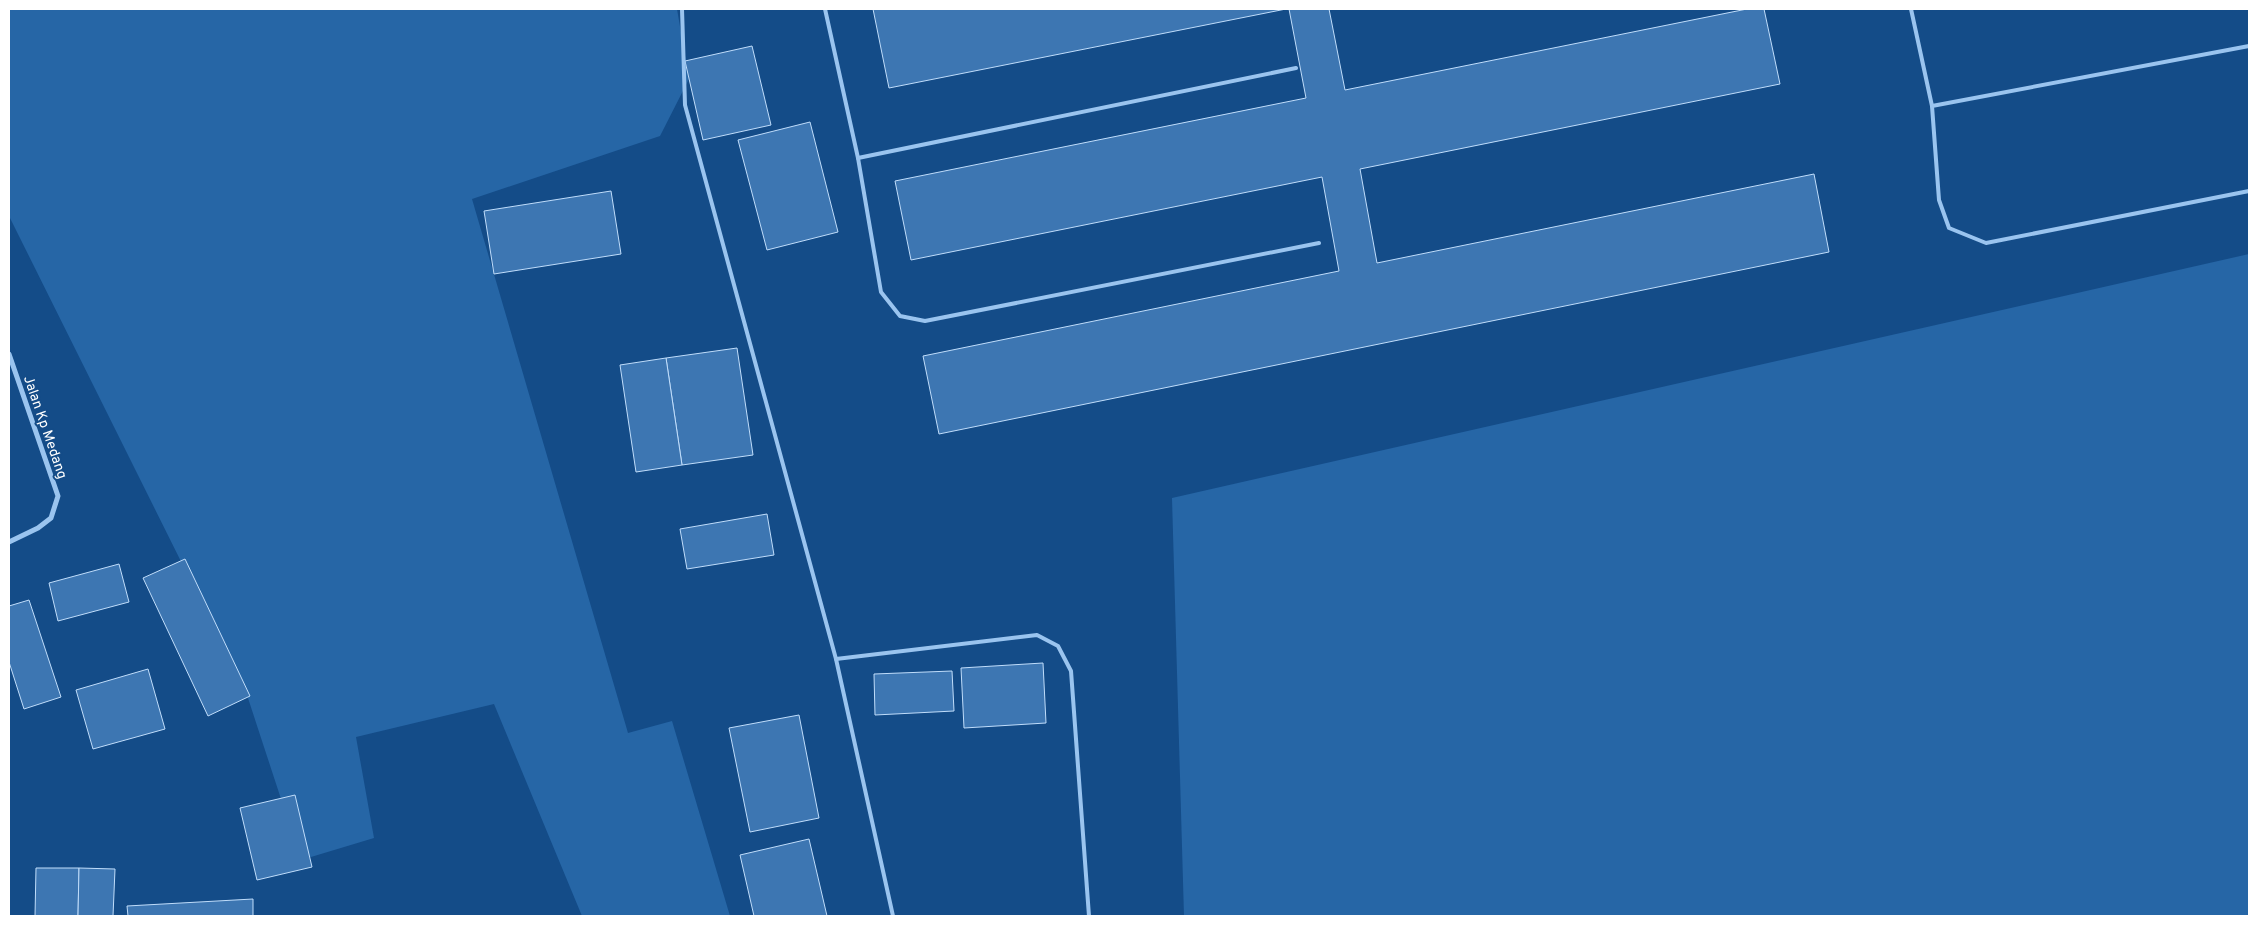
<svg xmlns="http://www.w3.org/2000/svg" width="2258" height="925" viewBox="0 0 2258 925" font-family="Overpass,sans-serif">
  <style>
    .green { fill: #2666a6 }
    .building { fill: #3d76b2; stroke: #c0ddfb }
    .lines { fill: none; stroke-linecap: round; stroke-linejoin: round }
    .lane { stroke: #9ac4ef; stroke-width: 4 }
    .street { stroke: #9ac4ef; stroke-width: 5 }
    .labels { text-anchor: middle; stroke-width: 4; stroke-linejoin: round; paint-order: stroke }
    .street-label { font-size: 14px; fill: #fff; stroke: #144c88 }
  </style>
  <rect width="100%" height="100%" fill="#144c88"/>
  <!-- green -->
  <g class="green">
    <path d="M9,9H677L689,79L660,136L472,199L628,733L672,721L730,916H582L494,704L356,737L374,838L301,860L246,692L9,216Z"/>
    <path d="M2249,254V916H1184L1172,498Z"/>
  </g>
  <!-- building -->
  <g class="building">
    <path d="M873,9H1286L889,88Z"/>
    <path d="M1289,9H1329L1345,90L1747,9H1764L1780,84L1360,169L1377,263L1814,174L1829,252L939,434L923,356L1339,271L1322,177L911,260L895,181L1306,98Z"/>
    <path d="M752,46L771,125L703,140L685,61Z"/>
    <path d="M810,122L838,232L767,250L738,140Z"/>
    <path d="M611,191L621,254L494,274L484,211Z"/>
    <path d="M737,348L753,455L682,465L666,358Z"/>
    <path d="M666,358L682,465L636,472L620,365Z"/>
    <path d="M767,514L774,555L687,569L680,529Z"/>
    <path d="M185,559L250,696L208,716L143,578Z"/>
    <path d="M119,564L129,602L58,621L49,583Z"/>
    <path d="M29,600L61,697L24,709L9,662V606Z"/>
    <path d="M1043,663L1046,723L964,728L961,668Z"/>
    <path d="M148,669L165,729L93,749L76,690Z"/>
    <path d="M952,671L954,711L875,715L874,674Z"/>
    <path d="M799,715L819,818L750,832L729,728Z"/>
    <path d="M295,795L312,867L257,880L240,808Z"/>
    <path d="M809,839L827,916H754L740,855Z"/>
    <path d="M36,868H79L78,916H35Z"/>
    <path d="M79,868L115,869L113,916H78Z"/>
    <path d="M253,899V916H128L127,906Z"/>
  </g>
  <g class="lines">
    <!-- lane -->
    <g class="lane">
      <path d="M682,9L685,105L836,659L893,916"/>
      <path d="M825,9L858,158L881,292L900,316L925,321L1319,243"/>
      <path d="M1911,9L1932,106L1939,200L1949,228L1986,243L2249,191"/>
      <path d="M1932,106L2249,46"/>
      <path d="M858,158L1296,68"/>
      <path d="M836,659L1037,635L1058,646L1071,671L1089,916"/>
    </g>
    <!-- street -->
    <path class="street" d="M9,354L58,496L51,518L38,528L9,542"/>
  </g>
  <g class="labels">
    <!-- street labels -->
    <g class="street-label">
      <text transform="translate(46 427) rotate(71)" y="5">Jalan Kp Medang</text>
    </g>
  </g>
  <!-- border -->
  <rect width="2258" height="925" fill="none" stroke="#ffffff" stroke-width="20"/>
</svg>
